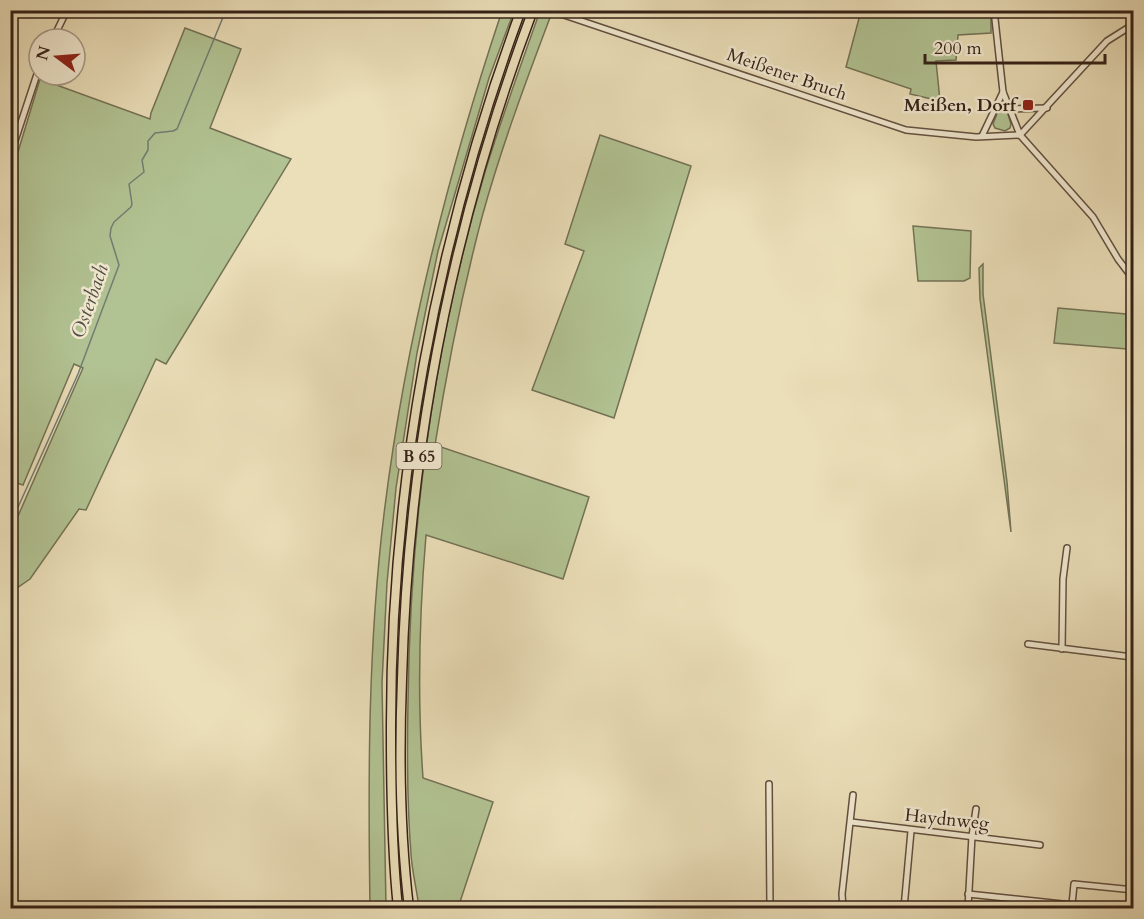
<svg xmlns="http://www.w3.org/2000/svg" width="1144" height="919" viewBox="0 0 1144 919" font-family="Cardo,serif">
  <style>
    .green { fill: #b2c393; stroke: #737255; stroke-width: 1.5 }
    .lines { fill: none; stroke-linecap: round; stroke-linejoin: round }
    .stream { stroke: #717e75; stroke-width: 1.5 }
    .minor-casing { stroke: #625040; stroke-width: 8 }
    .trunk-casing { stroke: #342017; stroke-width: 11 }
    .minor { stroke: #f2ead2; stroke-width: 5 }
    .trunk { stroke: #ebdfb9; stroke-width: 8 }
    .poi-dot { fill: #8f2418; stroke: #f2ead2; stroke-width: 2 }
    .labels { text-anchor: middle; stroke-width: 5; stroke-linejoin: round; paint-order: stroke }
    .shield { fill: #f2ead2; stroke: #6d5d4f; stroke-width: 1.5 }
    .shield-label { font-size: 16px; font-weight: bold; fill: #342017 }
    .street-label { font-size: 18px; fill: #342017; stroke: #f2ead2 }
    .poi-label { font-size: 18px; font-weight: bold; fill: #342017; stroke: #f2ead2; text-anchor: end }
    .water-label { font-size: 20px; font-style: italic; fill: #524f46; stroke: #f2ead2 }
  </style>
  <rect width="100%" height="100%" fill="#ebdfb9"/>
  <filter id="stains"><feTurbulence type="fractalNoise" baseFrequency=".00333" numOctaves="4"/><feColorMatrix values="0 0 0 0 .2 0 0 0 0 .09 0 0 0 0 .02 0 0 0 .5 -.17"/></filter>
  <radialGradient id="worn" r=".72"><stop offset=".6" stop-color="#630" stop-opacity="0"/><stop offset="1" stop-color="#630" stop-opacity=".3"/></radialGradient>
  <!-- green -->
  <g class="green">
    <path d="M502,11H514L489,78L438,251L417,353L396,488L387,583L382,683L386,908H370C368,777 368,645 384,514C405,342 447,175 502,11Z"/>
    <path d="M540,11L551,15C526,81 501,148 482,217C462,293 447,369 435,445L589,497L563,579L426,535C419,618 417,695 423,778L493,802L458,908H419C417,890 412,872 411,854C407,804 407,753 408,702C410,524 434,343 485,172C502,117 521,64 540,11Z"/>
    <path d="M861,11H991V33L958,35L956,60L936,61L940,101L910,94L911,89L846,67Z"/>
    <path d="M185,28L241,49L210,128L291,159L166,364L156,359L86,510L79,509L30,579L11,592V532L83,368L74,364L23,485L11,481V175L40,79L150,119L151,113Z"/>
    <path d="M1001,103L1005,104L1011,124L1010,128L1005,131L995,128L993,124Z"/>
    <path d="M600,135L691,166L614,418L532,390L584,251L565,244Z"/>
    <path d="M913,226L971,231L970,278L964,281H918Z"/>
    <path d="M983,264V294L1007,482L1011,532L980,299L979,268Z"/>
    <path d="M1058,308L1126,314L1127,349L1054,343Z"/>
  </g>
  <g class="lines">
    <!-- stream -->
    <path class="stream" d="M10,525L78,374L119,265L110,236L111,228L114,222L131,207L132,204L129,184L144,172L142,160L148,150V141L155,133L173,131L177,129L226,10"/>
    <!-- minor casing -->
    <g class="minor-casing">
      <g id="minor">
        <path d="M549,10L906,130L976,137L1020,135"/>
        <path d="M994,10L1003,92L1020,135L1093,217L1118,259L1134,280"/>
        <path d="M53,39L67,10"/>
        <path d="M1010,109L1047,108"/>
        <path d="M1020,135L1107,41L1134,24"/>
        <path d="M982,136L1003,92"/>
        <path d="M10,156L39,68"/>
        <path d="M1134,292L1130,307L1134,871"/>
        <path d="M1028,644L1132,657"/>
        <path d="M1062,649L1063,579L1067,548"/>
        <path d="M769,784L770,908"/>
        <path d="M851,822L1040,845"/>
        <path d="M968,894L1072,905L1074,884L1134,890"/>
        <path d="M843,908L842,894L853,795"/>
        <path d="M904,908L911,831"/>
        <path d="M968,908L972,836L976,809"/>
      </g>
    </g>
    <!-- trunk casing -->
    <g class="trunk-casing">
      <g id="trunk">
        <path d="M398,908C392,851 391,792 391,734C390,487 435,242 521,10"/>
        <path d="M409,908C400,833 399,755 402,679C408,450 452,225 533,10"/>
      </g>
    </g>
    <!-- minor -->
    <use href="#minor" class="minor"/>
    <!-- trunk -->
    <use href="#trunk" class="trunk"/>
  </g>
  <!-- markers -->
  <rect class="poi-dot" x="1022" y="99" width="12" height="12" rx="3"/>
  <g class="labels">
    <!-- shield labels -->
    <rect class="shield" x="396.5" y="443" width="45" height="26" rx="4.5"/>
    <g class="shield-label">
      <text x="419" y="462">B 65</text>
    </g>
    <!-- street labels -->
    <g class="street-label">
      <text transform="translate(787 74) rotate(19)" y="6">Meißener Bruch</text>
      <text transform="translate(947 819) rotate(6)" y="6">Haydnweg</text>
    </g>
    <!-- poi labels -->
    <g class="poi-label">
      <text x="1016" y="111">Meißen, Dorf</text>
    </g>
    <!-- water labels -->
    <g class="water-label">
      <text transform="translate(89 301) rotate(-71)" y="7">Osterbach</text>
    </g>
  </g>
  <!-- margin -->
  <rect width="1144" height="919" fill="none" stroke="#ebdfb9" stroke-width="36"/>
  <rect x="12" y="12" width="1120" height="895" fill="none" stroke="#342017" stroke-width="3"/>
  <rect x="18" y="18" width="1108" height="883" fill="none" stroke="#342017" stroke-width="1.5"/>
  <!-- north arrow -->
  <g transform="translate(57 57) rotate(286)"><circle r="28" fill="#f2ead2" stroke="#a69987" stroke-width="1.5"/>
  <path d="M0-4.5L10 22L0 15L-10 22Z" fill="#8f2418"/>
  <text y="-9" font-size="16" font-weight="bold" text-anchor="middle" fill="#342017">N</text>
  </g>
  <!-- scale -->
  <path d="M925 54v9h180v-9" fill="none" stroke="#342017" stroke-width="3"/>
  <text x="934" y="54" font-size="18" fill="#342017" stroke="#f2ead2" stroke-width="4.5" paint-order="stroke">200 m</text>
  <rect width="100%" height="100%" filter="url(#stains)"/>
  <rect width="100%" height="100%" fill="url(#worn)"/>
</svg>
